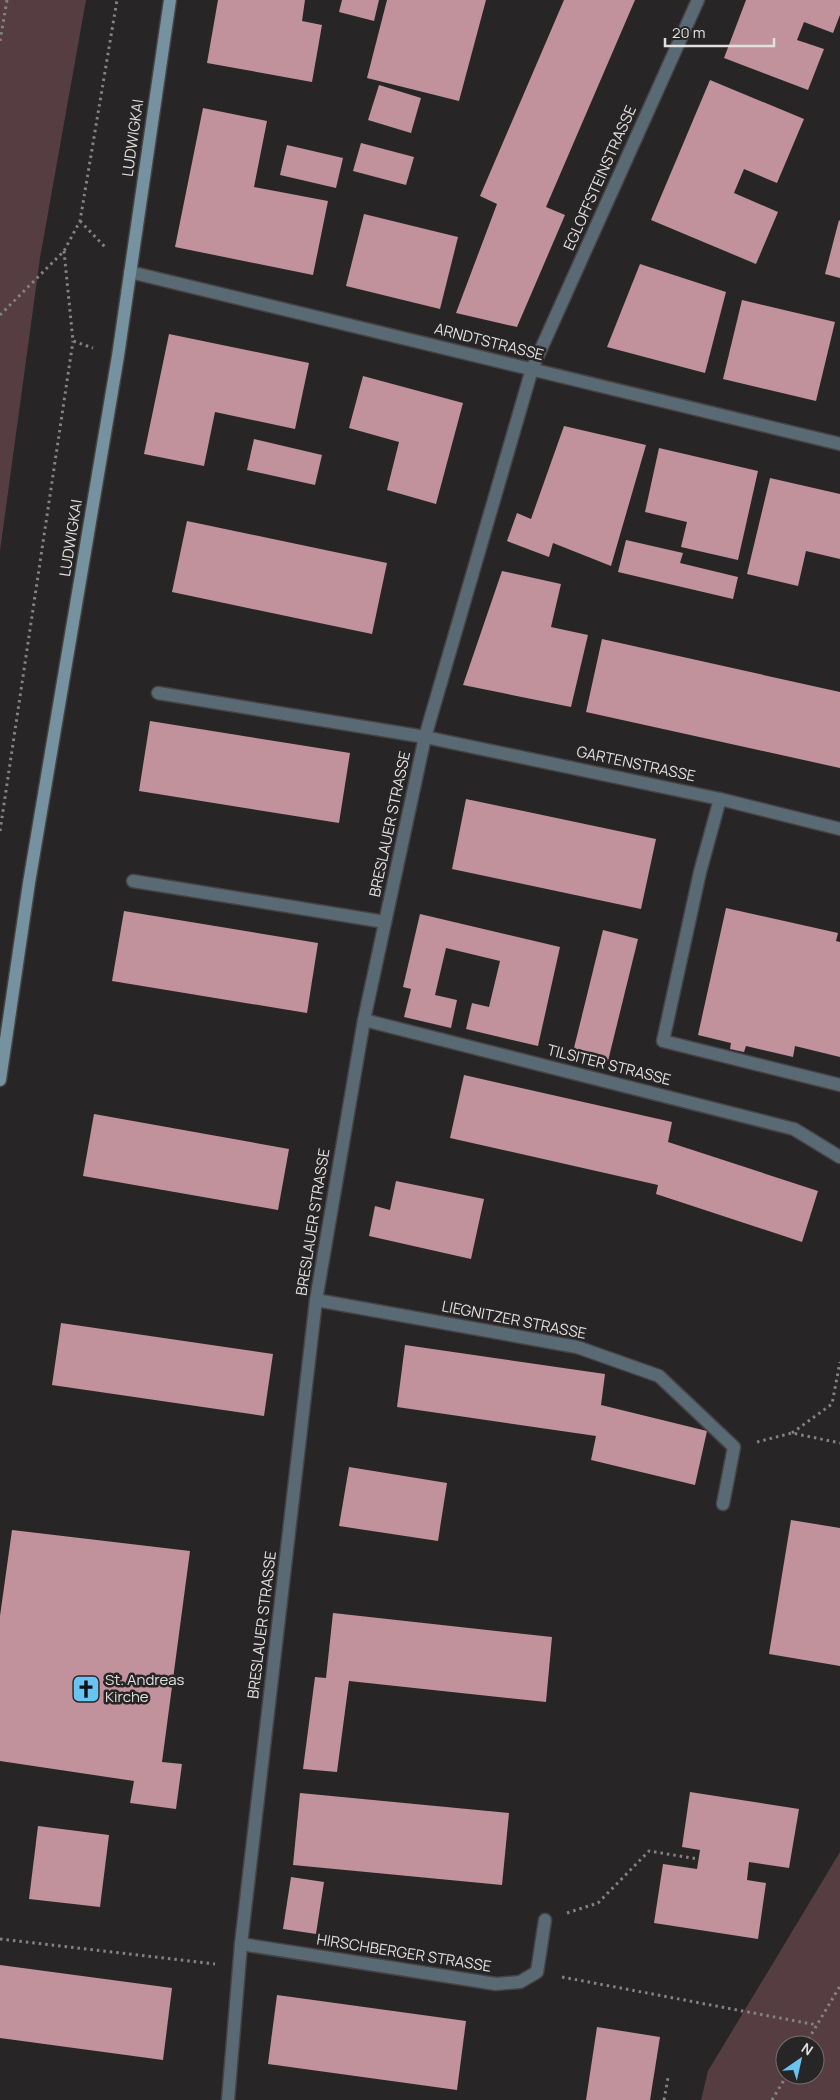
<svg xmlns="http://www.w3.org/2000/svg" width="840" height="2100" viewBox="0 0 840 2100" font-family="Manrope,sans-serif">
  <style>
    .green { fill: #563d42; fill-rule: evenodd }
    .building { fill: #c1929b }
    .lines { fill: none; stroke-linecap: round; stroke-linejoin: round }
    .service-casing { stroke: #464344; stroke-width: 15 }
    .minor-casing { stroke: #464344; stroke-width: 15 }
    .secondary-casing { stroke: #464344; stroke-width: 15 }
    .path { stroke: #848283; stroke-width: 3; stroke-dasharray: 2.5 4; stroke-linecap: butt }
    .service { stroke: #596a74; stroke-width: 12 }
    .minor { stroke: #596a74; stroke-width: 12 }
    .secondary { stroke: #7691a0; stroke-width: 12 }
    .labels { text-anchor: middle; stroke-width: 5; stroke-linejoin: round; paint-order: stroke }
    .street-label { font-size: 15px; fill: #e1dfe0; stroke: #282526 }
    .poi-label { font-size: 15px; fill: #e1dfe0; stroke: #282526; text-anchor: start }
  </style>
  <rect width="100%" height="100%" fill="#282526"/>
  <!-- green -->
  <g class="green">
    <path d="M0,0H86L40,258L0,551Z"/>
    <path d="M840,1852V2100H701L708,2071ZM785,2045H815V2075H785Z"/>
  </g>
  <!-- building -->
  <g class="building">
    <path d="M218,0H305L302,21L322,25L312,82L207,63Z"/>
    <path d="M342,0H379L374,21L339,12Z"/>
    <path d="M387,0H486L459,101L367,78Z"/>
    <path d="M564,0H635L546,207L565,215L517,327L456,313L497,204L480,196Z"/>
    <path d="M746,0H840V15L833,33L804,22L797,40L824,49L808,90L724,58Z"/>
    <path d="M710,80L804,119L777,183L744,169L734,193L778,212L756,264L651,220Z"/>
    <path d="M379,85L421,98L411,133L368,120Z"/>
    <path d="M203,108L267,121L254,187L328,201L313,275L175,247Z"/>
    <path d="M361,143L414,157L406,185L353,171Z"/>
    <path d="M287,145L343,158L336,188L280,175Z"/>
    <path d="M364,214L458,237L440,309L346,286Z"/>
    <path d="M839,220L840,221V278L825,274Z"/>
    <path d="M640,264L726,292L705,373L607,347Z"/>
    <path d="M742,300L835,322L816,401L723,379Z"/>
    <path d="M169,334L309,363L295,429L215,412L204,466L144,454Z"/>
    <path d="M363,376L463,403L436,504L387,490L399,442L349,428Z"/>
    <path d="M564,426L646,445L611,566L553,543L549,557L507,541L517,513L531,519Z"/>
    <path d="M254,439L322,455L315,485L247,470Z"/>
    <path d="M659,448L758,471L738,560L681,547L687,522L645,512Z"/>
    <path d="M770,478L840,494V559L806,551L798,586L747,574Z"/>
    <path d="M187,521L387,563L372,634L172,592Z"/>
    <path d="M626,540L683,553L680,563L738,577L733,599L618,572Z"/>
    <path d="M502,571L561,584L551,627L588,635L571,707L463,685Z"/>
    <path d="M602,639L840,692V768L586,712Z"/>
    <path d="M150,721L350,753L339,823L139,791Z"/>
    <path d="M466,799L656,839L641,909L452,869Z"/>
    <path d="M726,908L838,933L836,941L840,942V1057L795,1046L793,1057L746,1046L744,1052L730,1049L731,1043L698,1035Z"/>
    <path d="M124,911L318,943L307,1013L112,981Z"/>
    <path d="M420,914L560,947L538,1046L466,1029L472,1003L489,1007L500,961L446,948L435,995L457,1000L451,1028L404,1017L411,989L403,987Z"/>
    <path d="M603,930L638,939L608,1061L573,1052Z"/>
    <path d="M464,1075L672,1122L668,1142L818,1191L802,1242L656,1194L658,1185L450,1138Z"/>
    <path d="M94,1114L289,1149L278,1210L83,1176Z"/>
    <path d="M396,1181L484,1199L471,1259L369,1236L375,1206L390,1210Z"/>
    <path d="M61,1323L273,1354L264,1416L52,1385Z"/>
    <path d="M405,1345L605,1374L601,1405L707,1431L695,1485L591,1460L596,1436L397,1407Z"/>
    <path d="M349,1467L447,1483L438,1541L339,1526Z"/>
    <path d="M791,1520L840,1528V1666L769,1654Z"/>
    <path d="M12,1530L190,1551L162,1762L182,1764L176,1809L130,1803L134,1781L0,1761V1616Z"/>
    <path d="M333,1613L552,1637L546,1702L349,1681L337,1772L303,1769L315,1677L326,1678Z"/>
    <path d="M690,1792L799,1809L789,1868L749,1862L747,1880L766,1883L758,1939L654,1923L663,1864L697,1869L700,1850L682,1847Z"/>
    <path d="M300,1793L509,1813L502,1885L293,1865Z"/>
    <path d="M38,1826L109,1835L100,1907L29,1899Z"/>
    <path d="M291,1877L324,1882L316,1934L283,1929Z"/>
    <path d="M0,1965L172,1988L163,2060L0,2038Z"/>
    <path d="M277,1995L466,2021L457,2090L268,2064Z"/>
    <path d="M597,2027L660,2037L650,2100H586Z"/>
  </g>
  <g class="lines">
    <!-- service casing -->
    <g class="service-casing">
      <g id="service">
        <path d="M158,693L425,737"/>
        <path d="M720,799L700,872L663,1041L840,1085"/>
        <path d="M133,881L385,922"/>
      </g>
    </g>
    <!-- minor casing -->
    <g class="minor-casing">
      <g id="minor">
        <path d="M130,272L840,444"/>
        <path d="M425,737L720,799L840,829"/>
        <path d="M364,1020L794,1129L840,1157"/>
        <path d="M316,1300L577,1347L659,1376L734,1447L723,1504"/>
        <path d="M241,1944L496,1984L520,1982L537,1972L545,1920"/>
        <path d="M228,2100L241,1944L316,1300L364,1020L425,737L532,369L698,0"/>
      </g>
    </g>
    <!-- secondary casing -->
    <g class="secondary-casing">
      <path id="secondary" d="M0,1080L29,883L118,356L170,0"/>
    </g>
    <!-- path -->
    <g class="path">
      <path d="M0,41L7,0"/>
      <path d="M80,221L107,249"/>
      <path d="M64,251L73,341L93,348"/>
      <path d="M0,315L64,251L80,221L117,0"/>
      <path d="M0,831L73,341"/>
      <path d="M792,1433L832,1404L840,1362"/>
      <path d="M757,1442L792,1433L840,1443"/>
      <path d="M567,1913L598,1903L649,1851L698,1859"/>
      <path d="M0,1939L215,1964"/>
      <path d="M562,1977L817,2025"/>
      <path d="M805,2045L840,1986"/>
      <path d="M664,2100L668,2078"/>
      <path d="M772,2100L787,2075"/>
    </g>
    <!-- service -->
    <use href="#service" class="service"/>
    <!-- minor -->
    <use href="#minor" class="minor"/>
    <!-- secondary -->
    <use href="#secondary" class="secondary"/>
  </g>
  <!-- icons -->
  <defs>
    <g id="church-square" transform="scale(1.4375)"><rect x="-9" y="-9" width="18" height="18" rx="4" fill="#69c4f1" stroke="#282526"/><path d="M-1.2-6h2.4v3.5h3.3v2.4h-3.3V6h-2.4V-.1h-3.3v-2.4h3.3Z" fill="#111"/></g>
  </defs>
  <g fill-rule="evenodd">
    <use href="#church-square" x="86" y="1689"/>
  </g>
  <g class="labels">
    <!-- street labels -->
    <g class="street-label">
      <text transform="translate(133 138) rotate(-82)" y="5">LUDWIGKAI</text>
      <text transform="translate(600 178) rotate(-66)" y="5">EGLOFFSTEINSTRASSE</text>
      <text transform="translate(489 342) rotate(14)" y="5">ARNDTSTRASSE</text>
      <text transform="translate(71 538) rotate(-81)" y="5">LUDWIGKAI</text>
      <text transform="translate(636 764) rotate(12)" y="5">GARTENSTRASSE</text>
      <text transform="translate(390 824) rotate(-78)" y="5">BRESLAUER STRASSE</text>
      <text transform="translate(609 1065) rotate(14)" y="5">TILSITER STRASSE</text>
      <text transform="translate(313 1222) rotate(-81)" y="5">BRESLAUER STRASSE</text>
      <text transform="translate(514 1320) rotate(11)" y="5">LIEGNITZER STRASSE</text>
      <text transform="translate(262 1625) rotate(-83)" y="5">BRESLAUER STRASSE</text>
      <text transform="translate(404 1953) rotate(9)" y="5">HIRSCHBERGER STRASSE</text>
    </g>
    <!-- poi labels -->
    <g class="poi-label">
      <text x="105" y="1685">St. Andreas<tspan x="105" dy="17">Kirche</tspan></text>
    </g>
  </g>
  <!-- north arrow -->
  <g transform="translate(800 2060) rotate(34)"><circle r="24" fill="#282526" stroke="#726f70"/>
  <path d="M0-4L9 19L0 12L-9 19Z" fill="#69c4f1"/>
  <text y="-8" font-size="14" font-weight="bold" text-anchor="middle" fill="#e1dfe0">N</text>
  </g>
  <!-- scale -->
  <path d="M665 38v8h109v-8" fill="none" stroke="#e1dfe0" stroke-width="2.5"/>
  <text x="672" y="38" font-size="15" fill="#e1dfe0" stroke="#282526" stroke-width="4" paint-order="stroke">20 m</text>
</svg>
